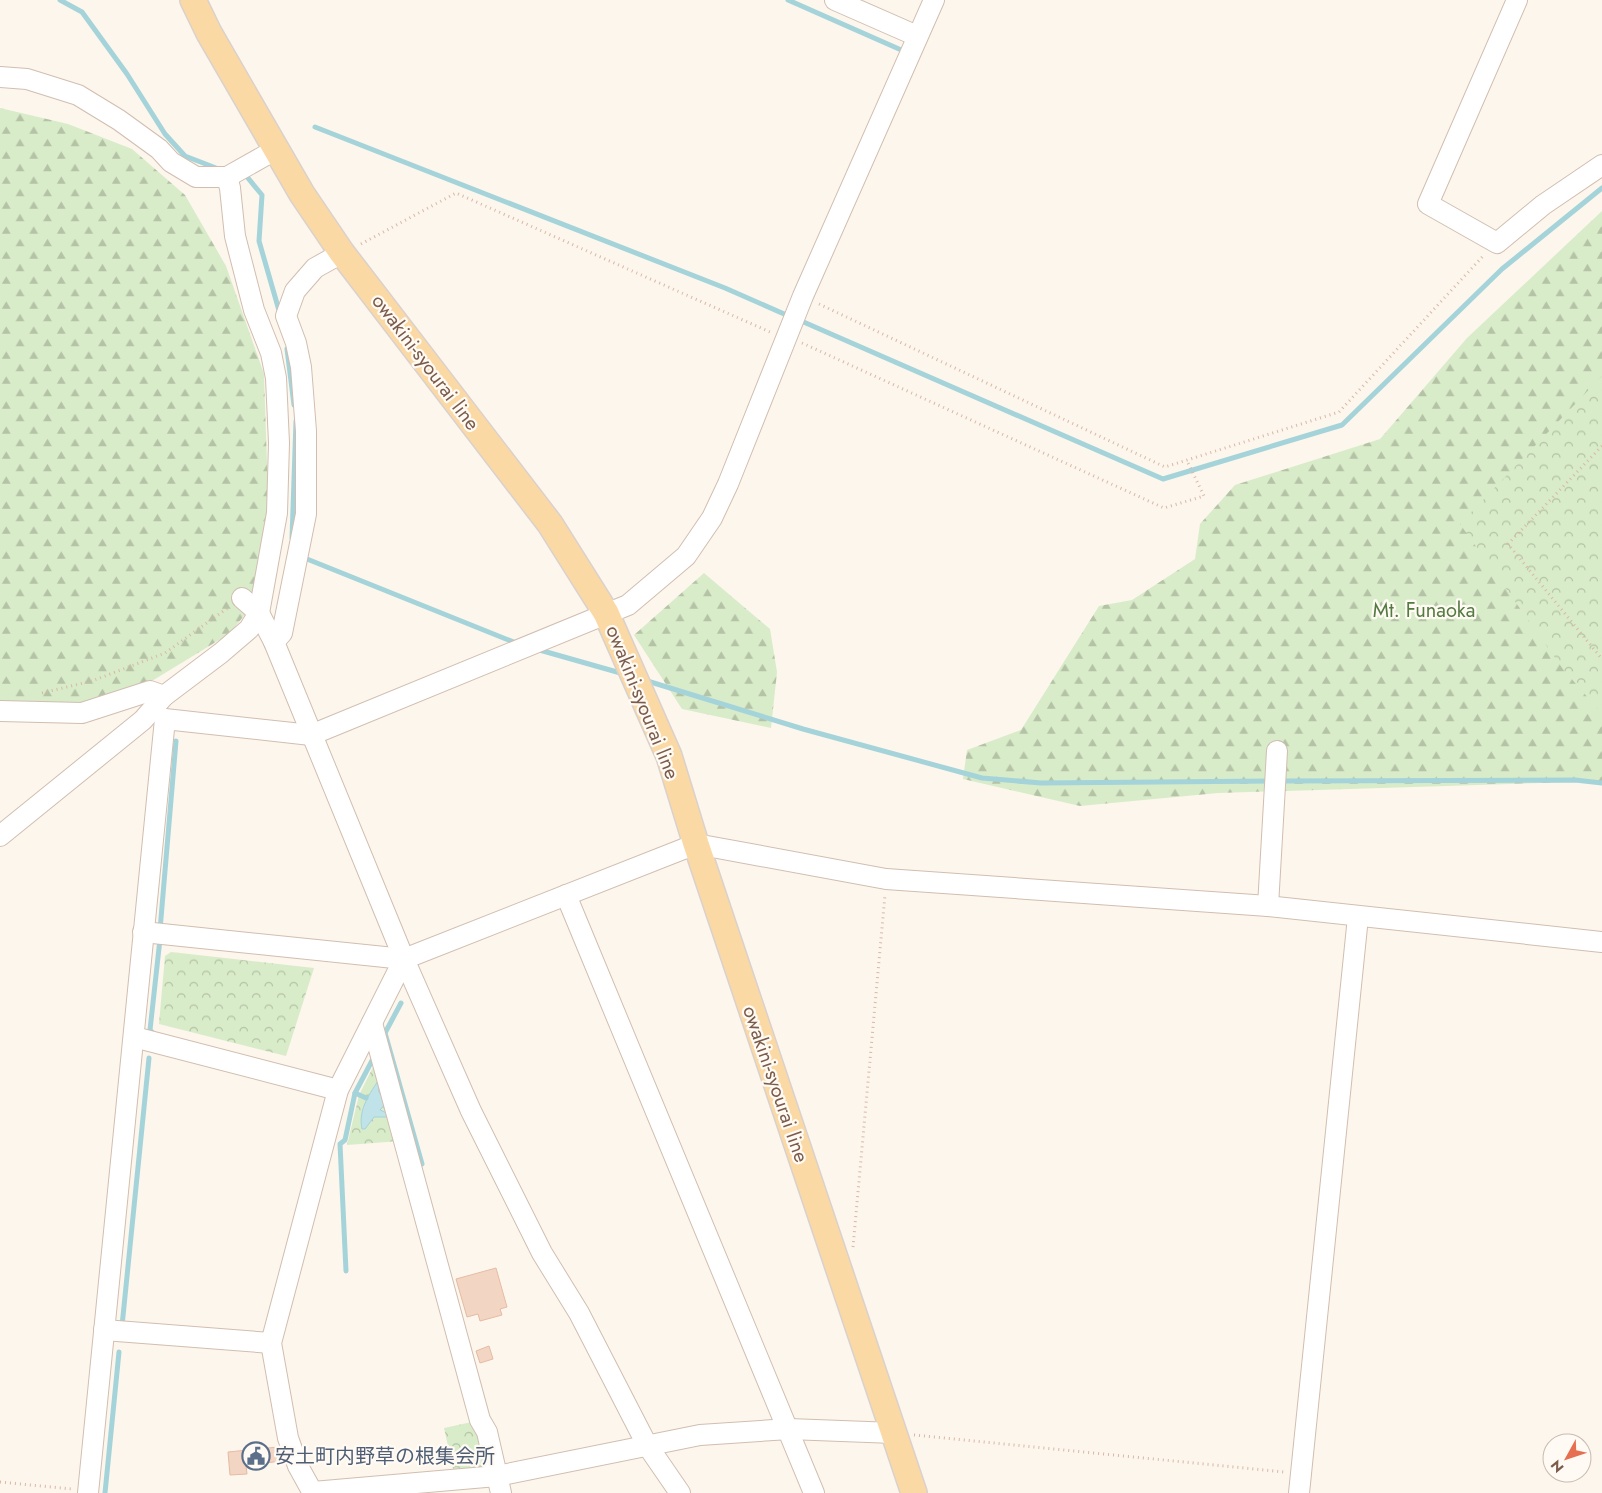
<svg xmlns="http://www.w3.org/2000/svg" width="1602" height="1493" viewBox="0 0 1602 1493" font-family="Jost,'Noto Sans JP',sans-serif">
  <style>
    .forest { fill: url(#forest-firs) }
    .park { fill: url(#park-crowns) }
    .water { fill: #bfe3e8; stroke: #a5d3da }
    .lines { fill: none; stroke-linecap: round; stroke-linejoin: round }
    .stream { stroke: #a5d3da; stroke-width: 5 }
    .building { fill: #f3d5c3; stroke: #e6bba3 }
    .minor-casing { stroke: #d1beb0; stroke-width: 22 }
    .major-casing { stroke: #dad1cd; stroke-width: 28 }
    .path { stroke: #d9b8a5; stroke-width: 3; stroke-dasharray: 1 4; stroke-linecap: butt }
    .minor { stroke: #fff; stroke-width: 20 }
    .major { stroke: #fbd9a5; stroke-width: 25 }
    .labels { text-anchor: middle; stroke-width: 4.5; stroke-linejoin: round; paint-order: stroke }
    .street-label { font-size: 20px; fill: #7a5c4d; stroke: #fffaf3 }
    .park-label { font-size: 20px; fill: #537a41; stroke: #fffaf3 }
    .service-label { font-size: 20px; fill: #4e5e75; stroke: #fffaf3; text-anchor: start }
  </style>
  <defs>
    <pattern id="forest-firs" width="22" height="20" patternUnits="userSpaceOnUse" patternTransform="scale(1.25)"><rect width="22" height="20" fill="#d8ecc9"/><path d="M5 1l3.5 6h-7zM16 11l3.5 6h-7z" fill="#b4c2a5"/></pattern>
    <pattern id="park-crowns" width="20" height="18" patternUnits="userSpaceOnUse" patternTransform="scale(1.25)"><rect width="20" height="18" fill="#d8ecc9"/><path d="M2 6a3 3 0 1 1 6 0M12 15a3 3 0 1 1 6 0" fill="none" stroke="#b4c2a5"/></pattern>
  </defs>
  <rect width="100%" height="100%" fill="#fdf6ec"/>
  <!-- forest -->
  <g class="forest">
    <path d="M0,108L68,124L132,149L185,195L226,266L264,374L271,583L229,634L101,712L0,719Z"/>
    <path d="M1602,211V781L1218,793L1080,806L963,779L967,750L1021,730L1099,606L1132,600L1195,559L1200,524L1235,485L1380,439L1467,338Z"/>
    <path d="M704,573L770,629L777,672L771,728L682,709L634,635Z"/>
  </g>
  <!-- park -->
  <g class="park">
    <path d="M1602,376V714L1563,669L1460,524Z"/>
    <path d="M171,952L314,968L286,1056L159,1024L165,956Z"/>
    <path d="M378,1057L400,1141L347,1145L359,1095Z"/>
    <path d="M481,1420L490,1462L482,1464L485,1476L456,1482L444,1428Z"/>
  </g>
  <!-- water -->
  <path class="water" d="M378,1081L379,1092L386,1103L380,1110L387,1113V1117H374L365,1129H362C358,1111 368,1096 378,1081Z"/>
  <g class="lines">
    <!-- stream -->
    <g class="stream">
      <path d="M60,0L82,12L127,74L165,134L185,156L216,168"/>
      <path d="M788,0L899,49"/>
      <path d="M315,127L725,288L791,317"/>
      <path d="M243,172L262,195L259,241L280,314"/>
      <path d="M799,320L1163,479L1342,425L1502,269L1602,188"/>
      <path d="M287,349L294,405"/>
      <path d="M292,538L296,421"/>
      <path d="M302,557L516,643"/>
      <path d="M536,649L624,674"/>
      <path d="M644,680L803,729L982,778L1041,783L1272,781"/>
      <path d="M1280,781L1575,780L1602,783"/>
      <path d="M160,930L176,741"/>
      <path d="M401,1003L385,1033L422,1164"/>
      <path d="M155,1035L150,1030L160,939"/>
      <path d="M355,1093L366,1098"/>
      <path d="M346,1271L340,1144L345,1140L355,1093L375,1055"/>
      <path d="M122,1326L149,1058"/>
      <path d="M105,1493L119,1352"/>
    </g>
  </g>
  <!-- building -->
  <g class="building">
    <path d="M496,1268L507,1307L500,1309L502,1315L480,1321L478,1314L467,1317L456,1279Z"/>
    <path d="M489,1346L493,1359L480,1363L476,1351Z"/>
    <path d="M278,1447L283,1461L246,1465L247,1474L230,1475L228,1452Z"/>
  </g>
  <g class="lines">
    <!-- minor casing -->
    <g class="minor-casing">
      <g id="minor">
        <path d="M835,0L917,36"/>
        <path d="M1517,0L1428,204L1497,243L1543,205L1602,165"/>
        <path d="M0,77L27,79L78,95L119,120L159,149L171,162L196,177H227L275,150"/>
        <path d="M242,598L259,613L274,642L404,959L471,1111L542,1253L579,1313L647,1445L680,1493"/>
        <path d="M274,642L282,633L306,514V431L301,367L296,343L286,316L295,291L315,268L342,253"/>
        <path d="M0,711L82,713L150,691L164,696"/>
        <path d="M0,836L143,720L164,696L221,653L249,629L259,613L277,513L279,443L276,378L271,353L254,310L235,236L230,188L227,177"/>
        <path d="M566,895L814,1493"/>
        <path d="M1268,906L1277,751"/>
        <path d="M143,932L404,959L696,844L886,879L1268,906L1602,942"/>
        <path d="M372,1023L480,1420L487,1432L501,1493"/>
        <path d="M134,1037L338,1090"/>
        <path d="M104,1330L271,1343"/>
        <path d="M313,1492L497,1476L700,1435L789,1429L894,1433"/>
        <path d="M88,1493L165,719L311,735L628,605L686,556L712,518L728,484L803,296L934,0"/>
        <path d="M313,1493L298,1466L288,1438L271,1343L338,1090L404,959"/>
        <path d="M1299,1493L1358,917"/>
      </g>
    </g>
    <!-- major casing -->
    <g class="major-casing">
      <path id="major" d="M193,0L209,33L302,194L342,253L550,524L606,613L669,756L696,844L914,1493"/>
    </g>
    <!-- path -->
    <g class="path">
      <path d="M361,244L456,193L770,332"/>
      <path d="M819,304L1165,467L1339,412L1484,255"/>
      <path d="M802,343L1164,508L1204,496L1187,461"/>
      <path d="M1602,446L1508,544L1602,659"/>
      <path d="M42,693L92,681L165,653L229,607"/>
      <path d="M853,1247L885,895"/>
      <path d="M914,1435L1284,1472"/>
      <path d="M0,1482L72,1489"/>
    </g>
    <!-- minor -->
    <use href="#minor" class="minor"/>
    <!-- major -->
    <use href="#major" class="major"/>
  </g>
  <!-- icons -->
  <defs>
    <g id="civic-ring" transform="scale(1.4375)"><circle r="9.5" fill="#fffaf3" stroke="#5c6f8a" stroke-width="1.5"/><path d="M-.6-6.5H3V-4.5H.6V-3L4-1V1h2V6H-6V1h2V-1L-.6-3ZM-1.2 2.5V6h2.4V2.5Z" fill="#5c6f8a"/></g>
  </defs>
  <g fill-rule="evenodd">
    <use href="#civic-ring" x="256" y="1456"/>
  </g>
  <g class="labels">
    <!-- street labels -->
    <g class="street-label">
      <text transform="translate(426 362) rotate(53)" y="7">owakini-syourai line</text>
      <text transform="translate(643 702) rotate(68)" y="7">owakini-syourai line</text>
      <text transform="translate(776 1084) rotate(71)" y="7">owakini-syourai line</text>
    </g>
    <!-- park labels -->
    <g class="park-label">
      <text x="1424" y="617">Mt. Funaoka</text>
    </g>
    <!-- service labels -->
    <g class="service-label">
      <text x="275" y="1463">安土町内野草の根集会所</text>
    </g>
  </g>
  <!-- north arrow -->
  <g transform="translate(1567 1458) rotate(230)"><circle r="24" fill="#fffaf3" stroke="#cabbb1"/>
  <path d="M0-4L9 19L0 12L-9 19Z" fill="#e76f51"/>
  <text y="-8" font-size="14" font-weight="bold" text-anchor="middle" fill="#7a5c4d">N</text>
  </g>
</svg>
